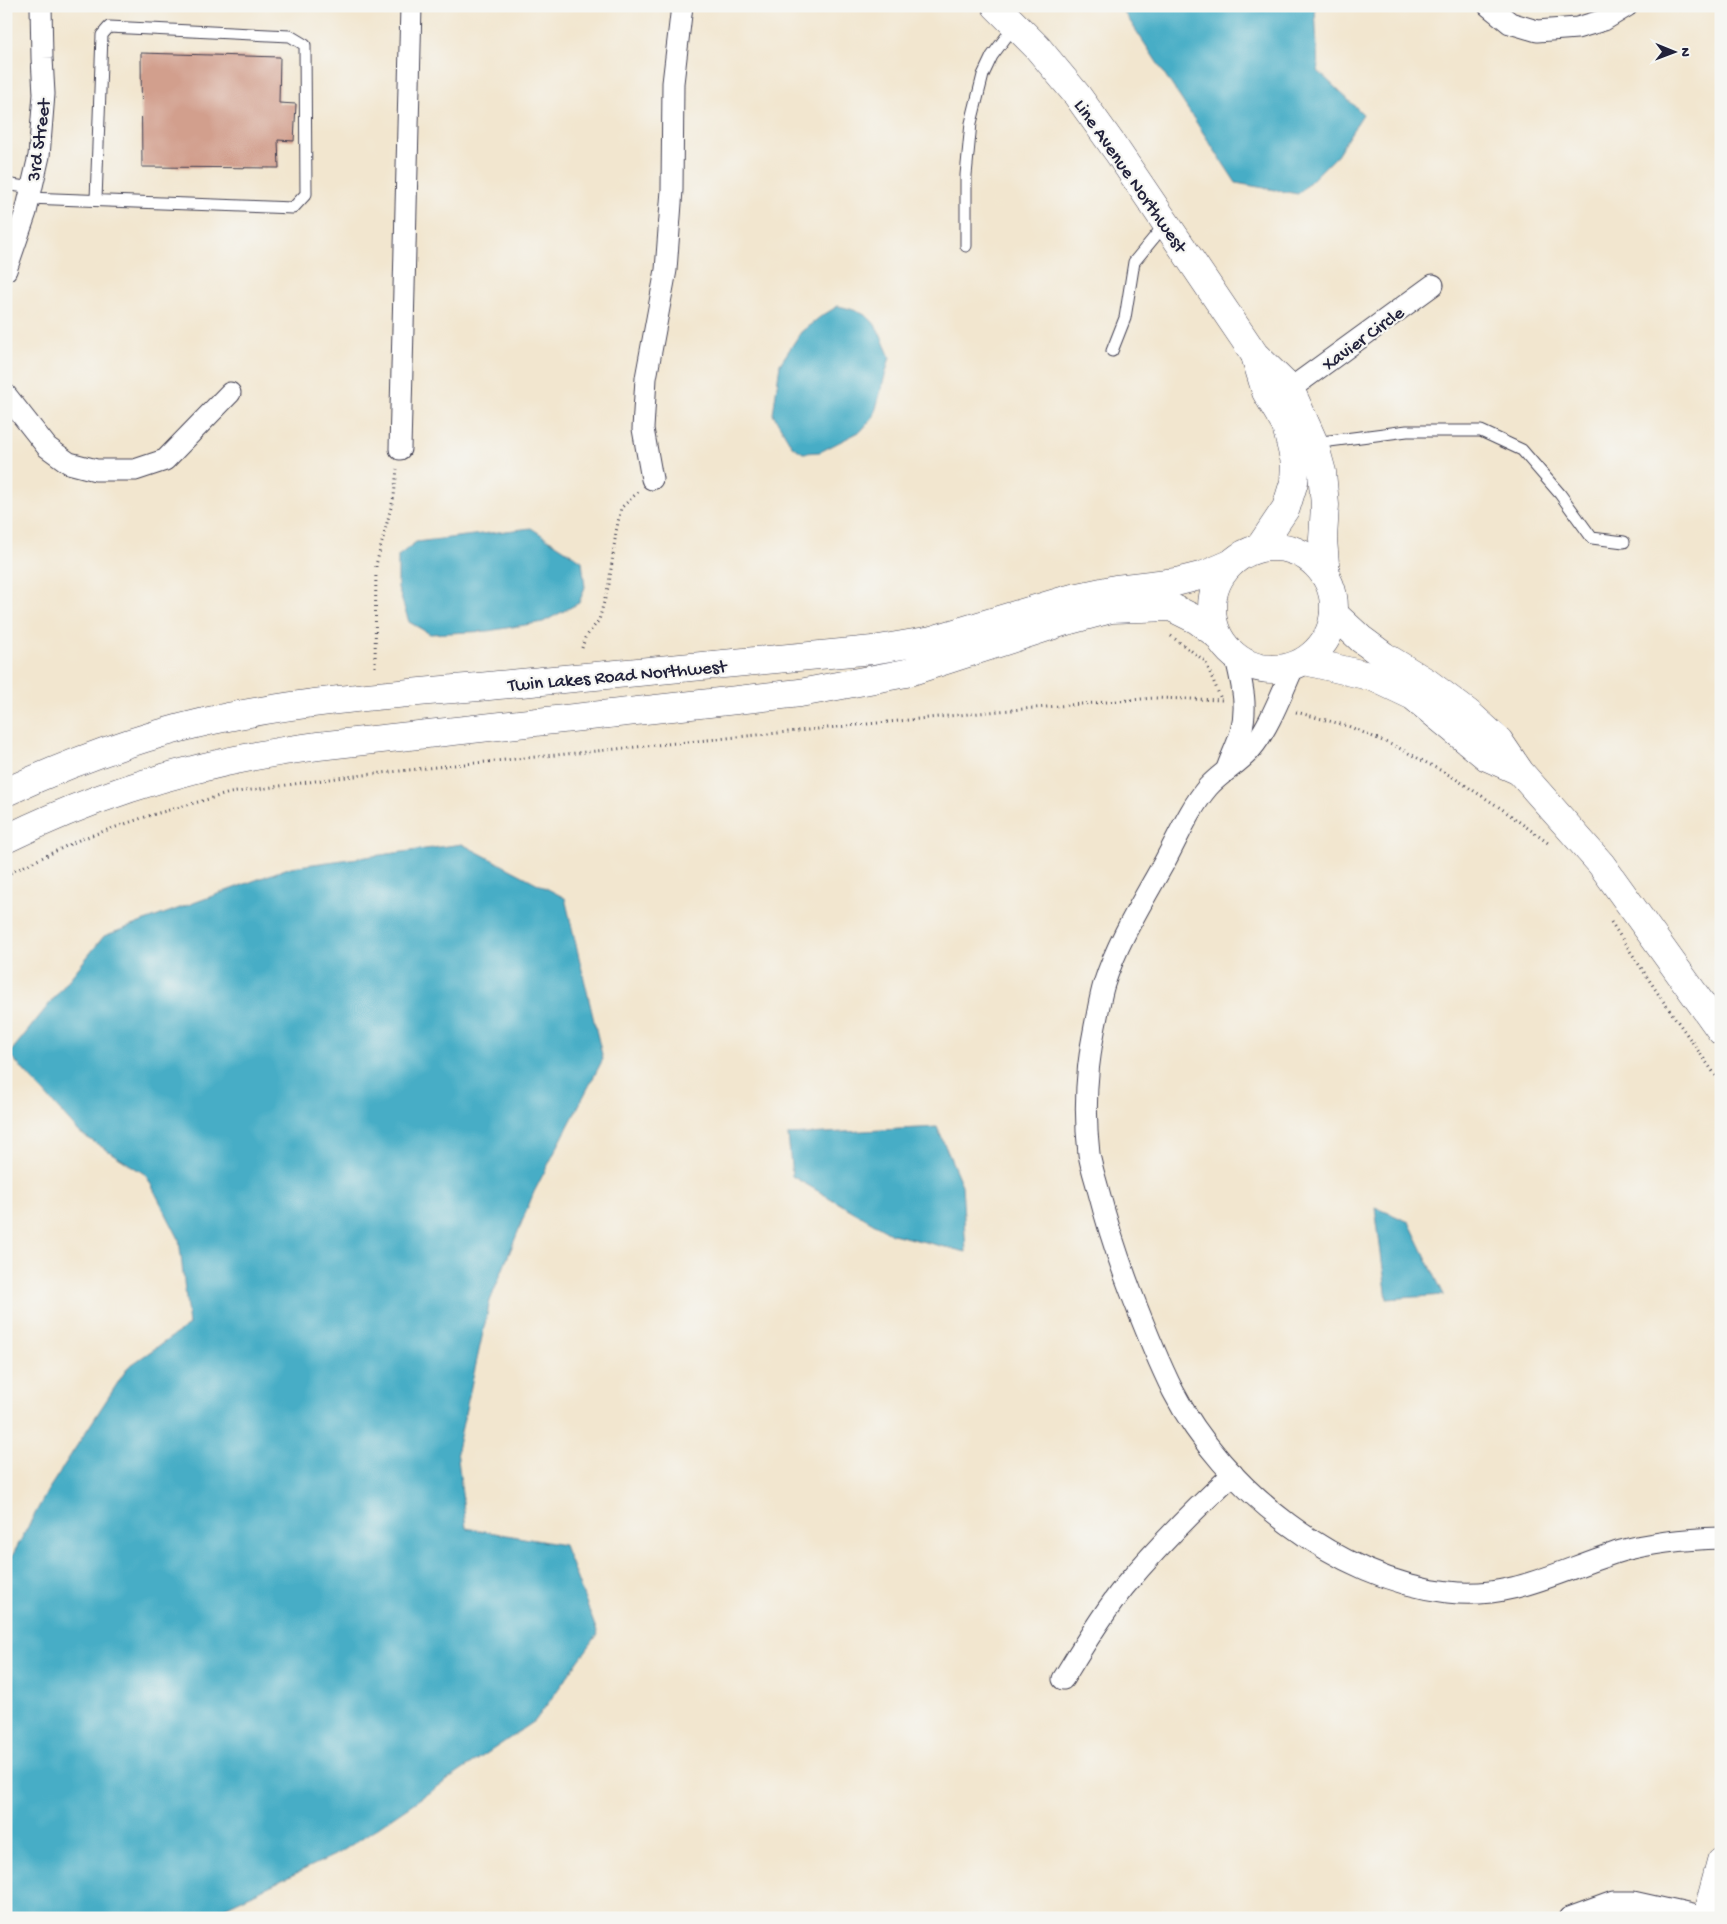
<svg xmlns="http://www.w3.org/2000/svg" width="1727" height="1924" viewBox="0 0 1727 1924" font-family="'Gochi Hand',sans-serif">
  <style>
    .water { fill: #47adc6; stroke: #346880 }
    .building { fill: #d29f8d }
    .lines { fill: none; stroke-linecap: round; stroke-linejoin: round }
    .lane-casing { stroke: #413f51; stroke-width: 13 }
    .street-casing { stroke: #413f51; stroke-width: 23 }
    .secondary-casing { stroke: #413f51; stroke-width: 29 }
    .path { stroke: #413f51; stroke-width: 3; stroke-dasharray: 1 4; stroke-linecap: butt }
    .lane { stroke: #fff; stroke-width: 11 }
    .street { stroke: #fff; stroke-width: 21 }
    .secondary { stroke: #fff; stroke-width: 28 }
    .labels { text-anchor: middle; stroke-width: 4.5; stroke-linejoin: round; paint-order: stroke }
    .street-label { font-size: 19px; fill: #22223b; stroke: #f6f6f2 }
  </style>
  <rect width="100%" height="100%" fill="#f6f6f2"/>
  <filter id="ink" filterUnits="userSpaceOnUse"><feTurbulence type="fractalNoise" baseFrequency=".02" numOctaves="2"/><feDisplacementMap in="SourceGraphic" scale="10" xChannelSelector="R" yChannelSelector="G"/><feConvolveMatrix kernelMatrix="1 2 1 2 8 2 1 2 1" color-interpolation-filters="sRGB"/></filter>
  <filter id="wash" filterUnits="userSpaceOnUse"><feTurbulence type="fractalNoise" baseFrequency=".0096" numOctaves="4" result="noise"/><feDisplacementMap in="SourceGraphic" scale="20" xChannelSelector="R" yChannelSelector="G"/><feGaussianBlur stdDeviation="1.12" result="paint"/><feColorMatrix in="noise" values="0 0 0 0 0 0 0 0 0 0 0 0 0 0 0 0 0 1.4 0 .05"/><feComposite in="paint" operator="in"/></filter>
  <g filter="url(#wash)">
    <rect width="100%" height="100%" fill="#f2e6cf"/>
    <!-- water -->
    <g class="water">
      <path d="M1120,6H1315L1318,71L1363,114L1337,155L1298,194L1236,183Z"/>
      <path d="M838,306C877,314 875,324 890,357L874,416L861,431L820,452L803,453L792,446L773,414L780,364L801,332L820,317Z"/>
      <path d="M531,528L582,561L585,587L579,603L543,622L488,631L430,634L409,622L398,588V556L416,542Z"/>
      <path d="M462,844L565,898L603,1059L534,1192L490,1301L457,1450L466,1528L564,1545L598,1634L535,1721L341,1852L202,1918H6V1567L48,1490L128,1367L189,1325L179,1239L146,1175L80,1133L9,1054L104,936L291,867Z"/>
      <path d="M937,1127L962,1185L966,1252L892,1234L792,1176L788,1135Z"/>
      <path d="M1375,1207L1409,1222L1444,1295L1387,1299Z"/>
    </g>
    <g id="blocks">
      <!-- building -->
      <path class="building" d="M141,53L280,57L279,103L296,104L294,141L278,140L279,168L142,167Z"/>
    </g>
  </g>
  <g filter="url(#ink)">
    <use href="#blocks" fill-opacity="0" stroke="#413f51" stroke-width="1"/>
    <g class="lines">
      <!-- lane casing -->
      <g class="lane-casing">
        <g id="lane">
          <path d="M6,184L31,188"/>
          <path d="M28,198L293,208L306,194L305,45L290,36L109,27L102,35L96,200"/>
          <path d="M966,246V175L971,123L983,75L992,56L1015,25"/>
          <path d="M1112,351L1125,318L1134,262L1166,223"/>
          <path d="M1314,443L1407,431H1481L1522,450L1560,494L1592,538L1624,542"/>
        </g>
      </g>
      <!-- street casing -->
      <g class="street-casing">
        <g id="street">
          <path d="M1489,6L1510,23L1537,31L1577,28L1604,20L1627,6"/>
          <path d="M6,270L26,212L39,156L44,94L42,58L41,6"/>
          <path d="M1290,389L1433,285"/>
          <path d="M6,395L47,447L69,463L96,470H135L165,460L230,393"/>
          <path d="M400,449L411,6"/>
          <path d="M652,479L643,429L646,378L666,270L672,190L673,83L682,6"/>
          <path d="M1294,666C1282,692 1269,728 1251,749C1239,764 1221,772 1208,787C1190,808 1178,837 1165,861C1143,901 1118,940 1104,984C1100,997 1098,1012 1095,1026C1086,1069 1084,1111 1089,1154C1091,1166 1095,1178 1098,1189C1107,1224 1118,1258 1131,1292C1144,1326 1157,1359 1173,1391C1223,1489 1338,1580 1448,1592C1512,1600 1562,1569 1621,1551C1653,1542 1688,1539 1721,1538"/>
          <path d="M1227,769C1231,757 1238,744 1241,732C1248,706 1242,684 1236,658"/>
          <path d="M1063,1679C1082,1648 1101,1616 1124,1587C1158,1546 1194,1510 1233,1474"/>
          <path d="M1569,1918L1613,1902H1633L1705,1918"/>
        </g>
      </g>
      <!-- secondary casing -->
      <g class="secondary-casing">
        <g id="secondary">
          <path d="M996,6L1037,47L1077,95L1117,151L1255,355L1290,389L1314,443L1322,472L1325,505L1323,539L1326,577"/>
          <path d="M1256,359L1266,392L1286,426L1295,462L1294,482L1286,508L1259,548"/>
          <circle cx="1273" cy="608" r="61"/>
          <path d="M1334,614L1361,639L1384,656L1428,683L1468,713L1499,741L1520,772L1601,864L1721,1031"/>
          <path d="M1305,661L1373,677L1413,696L1487,757L1519,771"/>
          <path d="M6,792C78,759 151,732 228,717C321,698 416,693 510,684C631,672 752,661 873,650L932,640L1069,599L1116,589L1176,582L1204,575L1230,564"/>
          <path d="M6,839C105,790 208,760 318,746L800,693L906,673L1063,622L1111,609L1171,607L1197,620L1216,634"/>
          <path d="M1706,1918L1721,1862"/>
        </g>
      </g>
      <!-- path -->
      <g class="path">
        <path d="M1171,636L1205,661L1221,699"/>
        <path d="M582,648L585,638L599,620L609,584L616,532L621,508L639,491"/>
        <path d="M375,667L376,565L394,496L397,469"/>
        <path d="M1296,712L1348,726L1399,748L1451,776L1502,809L1548,843"/>
        <path d="M6,875L81,839L148,816L230,793L337,778L445,766L999,711L1154,698L1225,700"/>
        <path d="M1611,922L1661,998L1721,1083"/>
      </g>
      <!-- lane -->
      <use href="#lane" class="lane"/>
      <!-- street -->
      <use href="#street" class="street"/>
      <!-- secondary -->
      <use href="#secondary" class="secondary"/>
    </g>
  </g>
  <g class="labels">
    <!-- street labels -->
    <g class="street-label">
      <text transform="translate(37 140) rotate(-82)" y="7">3rd Street</text>
      <text transform="translate(1132 175) rotate(55)" y="7">Line Avenue Northwest</text>
      <text transform="translate(1362 337) rotate(-36)" y="7">Xavier Circle</text>
      <text transform="translate(617 674) rotate(-5)" y="7">Twin Lakes Road Northwest</text>
    </g>
  </g>
  <!-- margin -->
  <rect width="1727" height="1924" fill="none" stroke="#f6f6f2" stroke-width="25"/>
  <!-- north arrow -->
  <g transform="translate(1674 52) rotate(91)" stroke="#f6f6f2" stroke-width="4" paint-order="stroke">
  <path d="M0-4L9 19L0 12L-9 19Z" fill="#22223b"/>
  <text y="-8" font-size="14" font-weight="bold" text-anchor="middle" fill="#22223b">N</text>
  </g>
</svg>
